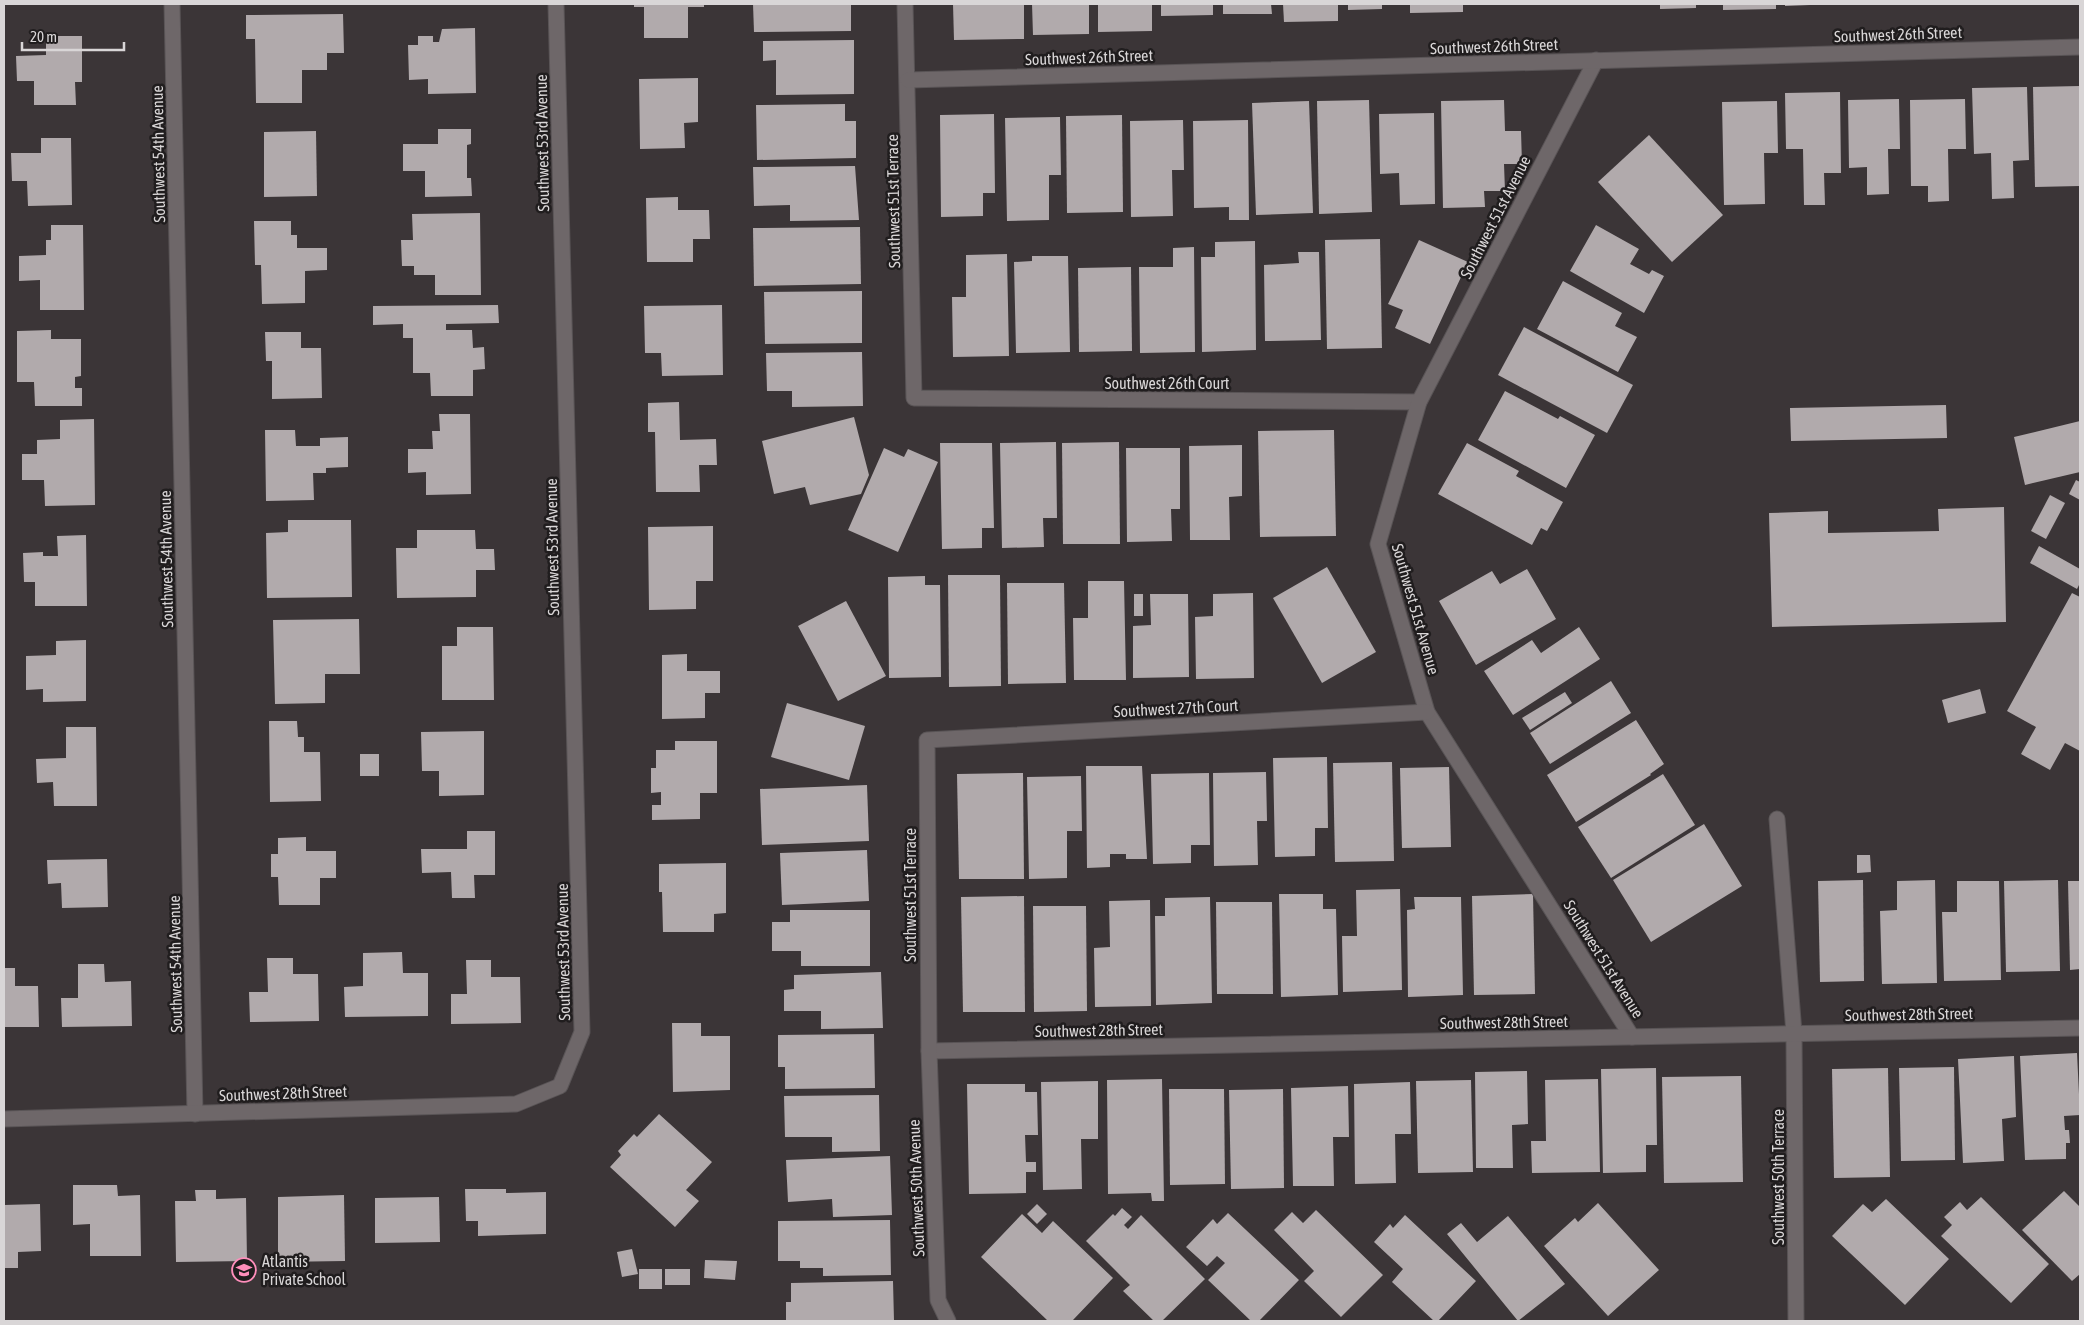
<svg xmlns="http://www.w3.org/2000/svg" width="2084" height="1325" viewBox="0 0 2084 1325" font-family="'Asap Condensed',sans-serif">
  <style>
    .building { fill: #b1aaac }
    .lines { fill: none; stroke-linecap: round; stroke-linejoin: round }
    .lane-casing { stroke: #595456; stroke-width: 17 }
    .street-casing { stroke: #595456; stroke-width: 17 }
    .lane { stroke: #6e6769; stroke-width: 15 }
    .street { stroke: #6e6769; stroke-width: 15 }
    .labels { text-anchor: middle; stroke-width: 5; stroke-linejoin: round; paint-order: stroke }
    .street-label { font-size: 16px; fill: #d9d6d7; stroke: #201d1e }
    .poi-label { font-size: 16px; fill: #d9d6d7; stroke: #201d1e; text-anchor: start }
  </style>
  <rect width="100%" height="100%" fill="#3b3537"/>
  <!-- building -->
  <g class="building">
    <path d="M634,4H704V7H688V38H644V7H634Z"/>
    <path d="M753,4H851V31L754,32Z"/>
    <path d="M953,4H1024V39L954,40Z"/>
    <path d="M1032,4H1089V34L1033,35Z"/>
    <path d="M1098,4H1152V31L1098,32Z"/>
    <path d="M1161,4H1213V15L1161,16Z"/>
    <path d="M1223,4H1271L1272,14H1223Z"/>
    <path d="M1283,4H1338V21L1284,22Z"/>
    <path d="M1348,4H1382V9L1348,10Z"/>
    <path d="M1410,4H1463V12L1410,13Z"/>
    <path d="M1660,4H1696V8L1660,9Z"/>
    <path d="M1723,4H1776V9L1723,10Z"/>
    <path d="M1785,4H1810V5L1785,6Z"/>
    <path d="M343,14L344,53H327V70H302V103H256L255,39H246V15Z"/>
    <path d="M475,28L476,93L428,94V79L409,80L408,45H418V36H433V42H439L442,29Z"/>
    <path d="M46,36H82V82H75L76,105H34V81H17L16,56L46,55Z"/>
    <path d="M854,40V94L776,95V60L763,61V41Z"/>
    <path d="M698,78V122L684,123L685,148L640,149L639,79Z"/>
    <path d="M2080,86V186L2035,187L2033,87Z"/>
    <path d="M2027,87L2029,160L2013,161L2014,198L1992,199L1991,153L1974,154L1972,88Z"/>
    <path d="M1840,92L1841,173H1824L1825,205H1804L1803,149H1786L1785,93Z"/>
    <path d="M1899,99L1900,149H1888L1889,194L1867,195V167L1849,168L1848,100Z"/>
    <path d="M1965,99L1966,149H1948L1949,201L1928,202V186H1911L1910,100Z"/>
    <path d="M1369,100L1372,212L1319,214L1317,101Z"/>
    <path d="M1504,100L1505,131H1521L1522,164H1504L1505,191H1484L1485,207L1443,208L1441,101Z"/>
    <path d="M1309,101L1313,213L1256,215L1252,103Z"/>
    <path d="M1777,101L1778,153H1764L1765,204L1724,205L1722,102Z"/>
    <path d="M845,104V121H856V158L757,160L756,105Z"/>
    <path d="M1434,113L1435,204L1400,205L1399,173L1380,174L1379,114Z"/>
    <path d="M994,114L995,193H983V216L941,217L940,115Z"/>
    <path d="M1122,115L1123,212L1067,213L1066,116Z"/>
    <path d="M1060,117L1061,175H1049V220L1007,221L1005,118Z"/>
    <path d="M1183,120L1184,170H1172L1173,216L1131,217L1130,121Z"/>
    <path d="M1248,120L1249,220H1229V207L1194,208L1193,121Z"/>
    <path d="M438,129H471V144L467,145V178H471L472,196L425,197V171H403V144H438Z"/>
    <path d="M316,131L317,196L264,197V132Z"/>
    <path d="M1649,135L1723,215L1672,262L1598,182Z"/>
    <path d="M41,138H71L72,205L28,206L27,181H12L11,153H41Z"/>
    <path d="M855,166L859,220L790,221V205L754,206L753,167Z"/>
    <path d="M678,197V210H709L710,239H693V262H647L646,198Z"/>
    <path d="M480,213L481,295H435V275H414V266H402L401,240H413L412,214Z"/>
    <path d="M254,221H291V235H297V248H327V270L305,271V303L262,304L261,265H255Z"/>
    <path d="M51,225H83L84,310H40V280L19,281V256L46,255V240H51Z"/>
    <path d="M1596,225L1639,249L1630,264L1649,274L1652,270L1664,276L1644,313L1570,271Z"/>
    <path d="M860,227L861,284L754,286L753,228Z"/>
    <path d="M1380,239L1382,348L1327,349L1325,240Z"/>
    <path d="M1419,240L1468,262L1430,344L1395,328L1403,310L1388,304Z"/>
    <path d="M1255,241L1256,350L1202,352L1201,257H1215V242Z"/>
    <path d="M1194,247L1195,352L1140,353L1139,267H1173V248Z"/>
    <path d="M1298,252H1319L1321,340L1265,341L1264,265L1299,263Z"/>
    <path d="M1007,254L1009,356L953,357L952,297H966V255Z"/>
    <path d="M1032,256H1068L1070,352L1016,353L1014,262L1032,261Z"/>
    <path d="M1131,267L1132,351L1079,352L1078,268Z"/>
    <path d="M1563,281L1622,313L1615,326L1637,337L1618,372L1537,329Z"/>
    <path d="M862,291V343L765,344L764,292Z"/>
    <path d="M498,305L499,323L446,324V330H472L473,348L484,347L485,369L473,370V396H431L430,373H413V338H403V324L373,325V306Z"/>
    <path d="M722,305L723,375L662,376L661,353H645L644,306Z"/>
    <path d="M1524,327L1633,385L1607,433L1498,375Z"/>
    <path d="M51,330V339H81V376L75,377V388H82V406H35L34,382H17V331Z"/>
    <path d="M265,332H301V348H321L322,398L272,399V361H266Z"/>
    <path d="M862,352L863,406L792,407V391H767L766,353Z"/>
    <path d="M1505,391L1558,419L1560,416L1595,435L1566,488L1478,440Z"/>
    <path d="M679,402L680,440L716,439L717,465H699L700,492H656L655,432H648V403Z"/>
    <path d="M1946,405L1947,438L1791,441L1790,408Z"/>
    <path d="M439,414H470L471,494L426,495V472L408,473V449H433L432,431H440Z"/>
    <path d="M854,417L869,475L861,494L810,505L805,487L774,494L762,441Z"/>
    <path d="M94,419L95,505L45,506L44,480H22V454H37V440L60,439V420Z"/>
    <path d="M2080,421V472L2025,485L2014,437Z"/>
    <path d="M265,430H295L296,446H320V438L348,437V467L326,468V473H313L314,500L266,501Z"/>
    <path d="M1334,430L1336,536L1260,537L1258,431Z"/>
    <path d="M1056,442L1057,518H1043L1044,547L1002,548L1000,443Z"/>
    <path d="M1119,442L1120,544H1063L1062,443Z"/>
    <path d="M940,443H992L994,528H982V548L942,549Z"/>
    <path d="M1467,443L1519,471L1516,476L1563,502L1547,531L1541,528L1532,545L1438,494Z"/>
    <path d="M1242,445V496L1229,497L1230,540H1190L1189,446Z"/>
    <path d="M884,448L904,457L908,449L938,462L898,552L848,530Z"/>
    <path d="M1126,448H1180V509H1171L1172,541L1127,542Z"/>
    <path d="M2076,480L2080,482V500L2069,494Z"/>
    <path d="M2050,495L2065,503L2046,539L2031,531Z"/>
    <path d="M2004,507L2006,622L1772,627L1769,513L1828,511V533L1939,531L1938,509Z"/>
    <path d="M288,520H351L352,597L267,598L266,533L288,532Z"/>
    <path d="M713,526V581H696V609L649,610L648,527Z"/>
    <path d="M417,530H475L476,549H494L495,570H476V597L397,598L396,548H417Z"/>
    <path d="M86,535L87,606H35V582H24L23,553L43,552V556H58L57,536Z"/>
    <path d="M2039,546L2080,569V583L2077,589L2030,563Z"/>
    <path d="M1327,567L1376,652L1322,683L1273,598Z"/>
    <path d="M1527,569L1556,619L1476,665L1439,601L1492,571L1500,584Z"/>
    <path d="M948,575H1000L1001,686L949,687Z"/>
    <path d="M925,576V585H940L941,677L889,678L888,577Z"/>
    <path d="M1088,581H1124L1126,680H1074L1073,618H1088Z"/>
    <path d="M1007,583H1064L1066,683L1008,684Z"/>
    <path d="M1253,593L1254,678L1196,679L1195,617L1213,616V594Z"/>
    <path d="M2072,593L2080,597V751L2065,743L2050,770L2021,754L2036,727L2007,711Z"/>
    <rect x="1134" y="594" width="9" height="22"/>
    <path d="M1150,594H1188L1189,677L1133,678V626L1151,625Z"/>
    <path d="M846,601L886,676L838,701L798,626Z"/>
    <path d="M359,619L360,674H325V703L275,704L273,620Z"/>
    <path d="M457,627H493L494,700H442V646H457Z"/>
    <path d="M1579,627L1600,659L1513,715L1484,671L1532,640L1541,653Z"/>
    <path d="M86,640V701L43,702V689L26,690V656L56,655V641Z"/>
    <path d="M687,654V671H720V693H705V718L662,719V655Z"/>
    <path d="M1611,681L1631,713L1550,764L1530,733Z"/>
    <path d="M1980,689L1986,713L1948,723L1942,700Z"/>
    <path d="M1565,692L1572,703L1530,730L1522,718Z"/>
    <path d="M787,703L865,726L849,780L771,757Z"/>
    <path d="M1636,720L1664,764L1650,774L1651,775L1576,822L1547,775Z"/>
    <path d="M269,721H297L298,737H304V752H320L321,801L270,802Z"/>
    <path d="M66,727H96L97,806H54L53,782L37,783L36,759L66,758Z"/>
    <path d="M484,731V795L439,796V771H422L421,732Z"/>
    <path d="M675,741H717V793H700V819L652,820V805H661V792L651,793V768H656V750H675Z"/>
    <rect x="360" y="754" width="19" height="22"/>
    <path d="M1327,757L1328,828H1315V856L1275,857L1273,758Z"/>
    <path d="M1392,762L1394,861L1335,862L1333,763Z"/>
    <path d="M1086,766H1142L1147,859H1126V854H1110V867L1087,868Z"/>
    <path d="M1449,767L1451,847L1402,848L1400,768Z"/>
    <path d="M1266,772L1267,821H1257L1258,865L1214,866L1213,773Z"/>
    <path d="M1023,773L1024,879H959L957,774Z"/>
    <path d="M1209,773L1210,845H1191V863L1153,864L1151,774Z"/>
    <path d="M1663,774L1695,825L1611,878L1578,827Z"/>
    <path d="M1081,776L1082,831H1067V878L1029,879L1027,777Z"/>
    <path d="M867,785L869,841L762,845L760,789Z"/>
    <path d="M1704,824L1742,886L1651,942L1613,880Z"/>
    <path d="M467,831H495V875H474L475,898H452L451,872L422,873L421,849H467Z"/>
    <path d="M306,837V851H336V878H320V905H279L278,877H271V854H278V838Z"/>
    <path d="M867,850L869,901L782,905L780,853Z"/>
    <path d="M1857,855H1870L1871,872L1857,873Z"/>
    <path d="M107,859L108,907L62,908L61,883L48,884L47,860Z"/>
    <path d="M726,863V913L714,914V932H663L662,892H659V864Z"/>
    <path d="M1863,880L1864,981L1820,982L1818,881Z"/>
    <path d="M1935,880L1937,983L1882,984L1880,911L1897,910V881Z"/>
    <path d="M2058,880L2060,971L2006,972L2004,881Z"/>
    <path d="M1957,881H1999L2001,980L1944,981L1942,912H1957Z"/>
    <path d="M2068,881H2080V969L2070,970Z"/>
    <path d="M1400,889L1402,990L1343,992L1342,936H1357L1356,890Z"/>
    <path d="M1279,894H1323V909H1336L1338,995L1281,997Z"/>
    <path d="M1533,894L1535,994L1474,995L1472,896Z"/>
    <path d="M1024,896L1025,1012H963L961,897Z"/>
    <path d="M1210,897L1212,1003L1156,1005L1155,916H1165V898Z"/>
    <path d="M1414,897H1461L1463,995L1408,997L1407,910L1415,909Z"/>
    <path d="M1150,900L1151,1006L1095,1007L1094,948L1110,947L1109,901Z"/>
    <path d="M1216,902H1272L1273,994H1217Z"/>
    <path d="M1033,906H1086L1087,1011L1034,1012Z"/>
    <path d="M790,910H870V966H801V951H772V922H790Z"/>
    <path d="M402,952L403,973H428V1016L345,1017L344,987L363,986V953Z"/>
    <path d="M267,958H293V974H318L319,1021L250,1022L249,992H268Z"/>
    <path d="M466,960H491V977H520L521,1023L451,1024V994H467Z"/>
    <path d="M78,964H104L105,982L131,981L132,1026L62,1027L61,998H78Z"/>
    <path d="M4,968H15V986H38L39,1027H4Z"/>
    <path d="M881,972L883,1028L821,1029V1011H784V990L794,989V975Z"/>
    <path d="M672,1023H701V1036H730V1090L673,1092Z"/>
    <path d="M874,1034L875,1088L785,1089V1067H778V1035Z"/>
    <path d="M2077,1053L2080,1115L2064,1116L2065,1130H2069L2070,1143H2066V1159L2025,1160L2020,1056Z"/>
    <path d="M2014,1056L2016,1117L2002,1119L2004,1161L1963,1163L1958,1059Z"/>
    <path d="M1954,1067L1955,1160L1901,1161L1899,1068Z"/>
    <path d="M1656,1068L1657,1145H1646V1172L1603,1173L1601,1069Z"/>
    <path d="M1888,1068L1890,1177L1834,1178L1832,1069Z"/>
    <path d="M1527,1071L1528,1124L1512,1125L1513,1168H1476L1475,1072Z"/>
    <path d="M1741,1076L1743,1182L1664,1183L1662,1077Z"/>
    <path d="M1162,1079L1164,1201H1152L1151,1193L1108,1194L1107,1080Z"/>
    <path d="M1598,1079L1600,1172L1532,1173L1531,1141H1546L1545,1080Z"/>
    <path d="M1471,1080L1473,1172L1418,1173L1416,1081Z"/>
    <path d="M1098,1081V1139H1081L1082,1189L1043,1190L1041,1082Z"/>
    <path d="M1410,1082L1411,1134H1395L1396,1183L1355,1184L1354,1084Z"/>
    <path d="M967,1084H1025V1092H1037L1038,1135H1025L1026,1162H1036V1172H1026V1193L969,1194Z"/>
    <path d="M1348,1086L1349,1137H1333L1334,1186H1293L1291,1088Z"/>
    <path d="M1169,1089H1224L1225,1184L1170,1185Z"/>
    <path d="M1283,1089L1284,1188L1231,1189L1229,1090Z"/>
    <path d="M879,1095L880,1151L832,1152V1137H785L784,1096Z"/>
    <path d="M659,1114L712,1162L686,1190L699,1201L675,1227L610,1167L621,1155L618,1151L634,1134L637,1137Z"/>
    <path d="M890,1156L892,1215L833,1217L832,1199L788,1202L786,1160Z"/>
    <path d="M73,1185H117L118,1196L140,1195L141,1256H90V1224L73,1225Z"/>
    <path d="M465,1189H506V1193L546,1192V1234L478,1236V1221H466Z"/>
    <path d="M195,1190H216V1199L246,1198L247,1261L176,1262L175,1201H196Z"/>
    <path d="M2064,1191L2080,1207V1274L2072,1281L2022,1230Z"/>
    <path d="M344,1195L345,1261L278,1262V1197Z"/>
    <path d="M439,1197L440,1242L375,1243V1198Z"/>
    <path d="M1981,1197L2049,1264L2011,1303L1941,1236L1952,1225L1944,1217L1960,1202L1967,1210Z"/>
    <path d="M1886,1199L1949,1259L1905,1305L1832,1236L1863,1204L1872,1212Z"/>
    <path d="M1598,1203L1659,1270L1608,1316L1544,1246L1575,1218L1578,1222Z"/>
    <path d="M40,1204L41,1251L18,1252V1268H4V1205Z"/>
    <path d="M1037,1204L1047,1214L1037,1224L1027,1214Z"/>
    <path d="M1122,1208L1132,1217L1124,1225L1128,1229L1141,1215L1205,1279L1162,1321H1154L1123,1291L1130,1285L1086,1241L1113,1214L1115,1216Z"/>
    <path d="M1316,1210L1383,1275L1341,1317L1304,1281L1314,1271L1274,1230L1292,1212L1303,1223Z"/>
    <path d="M1228,1213L1299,1280L1259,1321H1251L1208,1280L1225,1263L1217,1256L1207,1266L1186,1247L1213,1219L1217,1224Z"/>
    <path d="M1022,1214L1042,1233L1053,1221L1113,1278L1073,1320H1047L981,1257Z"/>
    <path d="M1405,1215L1476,1281L1438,1321H1434L1392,1282L1403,1269L1374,1242L1390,1224L1393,1228Z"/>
    <path d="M1508,1216L1565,1284L1518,1321L1447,1234L1461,1223L1477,1242Z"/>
    <path d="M890,1220L891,1275L823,1276V1268H800V1261H778V1221Z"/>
    <path d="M632,1249L638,1274L622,1277L617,1252Z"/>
    <path d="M705,1260L737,1261L735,1280L704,1278Z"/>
    <rect x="639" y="1269" width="23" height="20"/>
    <rect x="665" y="1269" width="25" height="16"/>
    <path d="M893,1281L894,1321H786V1302H791V1283Z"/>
  </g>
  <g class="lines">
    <!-- lane casing -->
    <g class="lane-casing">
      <g id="lane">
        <path d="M905,4L914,398L1419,402"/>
        <path d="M1596,60L1419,402L1378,544L1427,712L1632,1037"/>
        <path d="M908,80L2080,47"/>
        <path d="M1777,819L1794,1033L1796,1321"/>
        <path d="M929,1051L2080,1028"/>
        <path d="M948,1321L938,1300L929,1051L927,740L1427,712"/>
      </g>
    </g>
    <!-- street casing -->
    <g class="street-casing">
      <g id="street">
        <path d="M172,4L195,1114"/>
        <path d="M4,1119L516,1104L560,1086L582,1032L556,4"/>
      </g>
    </g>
    <!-- lane -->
    <use href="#lane" class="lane"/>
    <!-- street -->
    <use href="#street" class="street"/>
  </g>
  <!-- icons -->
  <defs>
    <g id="school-ring" transform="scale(1.25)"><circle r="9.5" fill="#201d1e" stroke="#ff8ebb" stroke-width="1.5"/><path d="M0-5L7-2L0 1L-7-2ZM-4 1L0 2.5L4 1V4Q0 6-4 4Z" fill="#ff8ebb"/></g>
  </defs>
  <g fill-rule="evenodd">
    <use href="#school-ring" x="244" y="1270"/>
  </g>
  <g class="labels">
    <!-- street labels -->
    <g class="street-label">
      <text transform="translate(1898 34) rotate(-2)" y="6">Southwest 26th Street</text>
      <text transform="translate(1494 46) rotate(-2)" y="6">Southwest 26th Street</text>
      <text transform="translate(1089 57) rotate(-2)" y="6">Southwest 26th Street</text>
      <text transform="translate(542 143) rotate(-91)" y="6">Southwest 53rd Avenue</text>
      <text transform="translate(158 154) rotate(-91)" y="6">Southwest 54th Avenue</text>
      <text transform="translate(893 201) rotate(-91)" y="6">Southwest 51st Terrace</text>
      <text transform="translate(1495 217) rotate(-63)" y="6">Southwest 51st Avenue</text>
      <text x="1167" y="389">Southwest 26th Court</text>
      <text transform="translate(552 547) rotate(-91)" y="6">Southwest 53rd Avenue</text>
      <text transform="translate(166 559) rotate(-91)" y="6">Southwest 54th Avenue</text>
      <text transform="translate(1416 609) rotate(74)" y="6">Southwest 51st Avenue</text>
      <text transform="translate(1176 708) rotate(-3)" y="6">Southwest 27th Court</text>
      <text transform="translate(910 895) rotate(-90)" y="6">Southwest 51st Terrace</text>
      <text transform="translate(563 952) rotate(-91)" y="6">Southwest 53rd Avenue</text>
      <text transform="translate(1604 959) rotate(58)" y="6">Southwest 51st Avenue</text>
      <text transform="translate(175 964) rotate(-91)" y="6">Southwest 54th Avenue</text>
      <text transform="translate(1909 1014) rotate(-1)" y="6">Southwest 28th Street</text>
      <text transform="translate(1504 1022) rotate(-1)" y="6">Southwest 28th Street</text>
      <text transform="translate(1099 1030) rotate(-1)" y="6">Southwest 28th Street</text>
      <text transform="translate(283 1093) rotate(-2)" y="6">Southwest 28th Street</text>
      <text transform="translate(1778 1177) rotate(-90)" y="6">Southwest 50th Terrace</text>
      <text transform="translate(916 1188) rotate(-92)" y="6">Southwest 50th Avenue</text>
    </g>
    <!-- poi labels -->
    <g class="poi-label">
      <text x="262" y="1267">Atlantis<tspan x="262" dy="18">Private School</tspan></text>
    </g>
  </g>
  <!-- border -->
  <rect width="2084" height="1325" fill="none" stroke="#d9d6d7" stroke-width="10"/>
  <!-- scale -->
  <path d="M22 42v8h102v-8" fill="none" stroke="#d9d6d7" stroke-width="2.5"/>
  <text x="30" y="42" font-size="15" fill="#d9d6d7" stroke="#201d1e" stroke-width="4" paint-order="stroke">20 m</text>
</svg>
